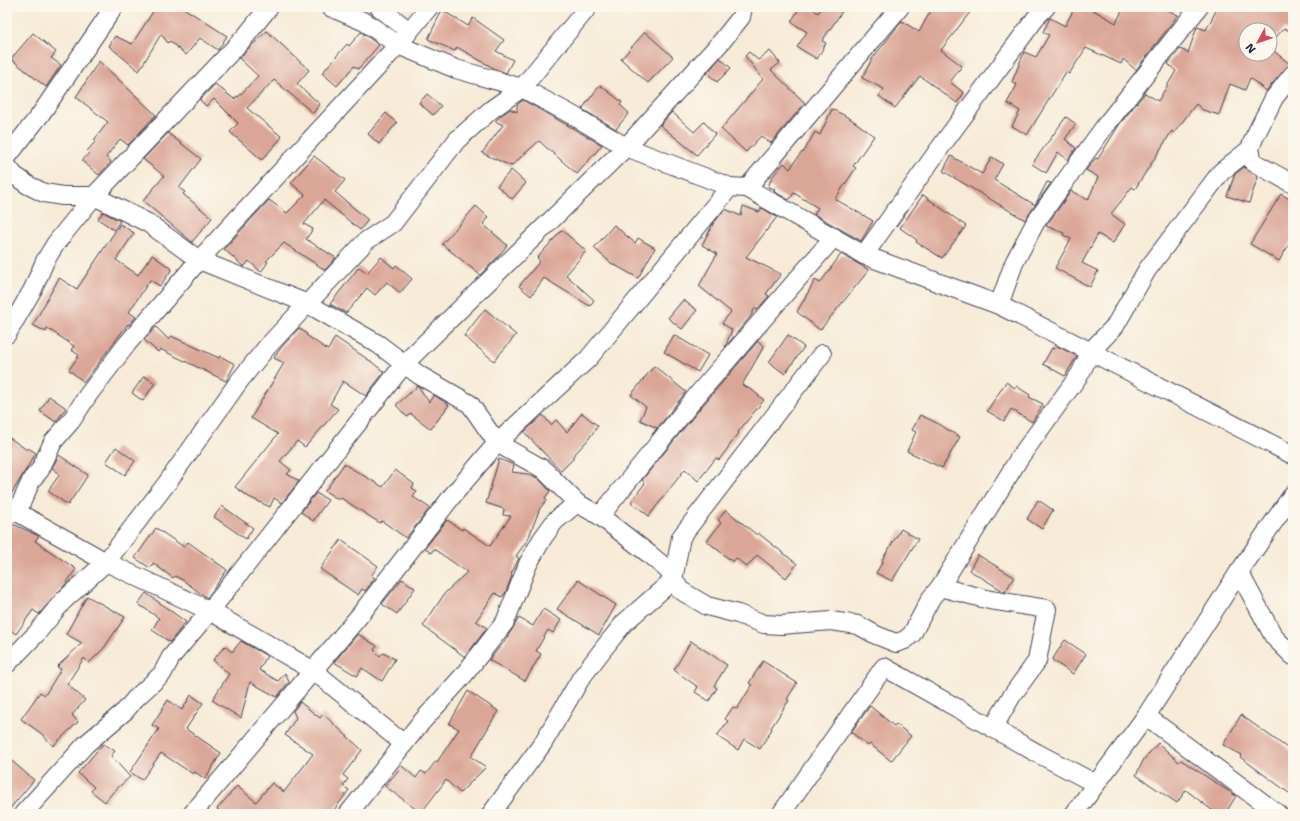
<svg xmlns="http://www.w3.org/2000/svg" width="1300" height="821" viewBox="0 0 1300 821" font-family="'Shantell Sans',sans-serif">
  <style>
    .building { fill: #daa697 }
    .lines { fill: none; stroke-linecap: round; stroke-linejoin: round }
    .minor-casing { stroke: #424052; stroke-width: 20 }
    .minor { stroke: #fff; stroke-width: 18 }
  </style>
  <rect width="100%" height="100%" fill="#fbf7ec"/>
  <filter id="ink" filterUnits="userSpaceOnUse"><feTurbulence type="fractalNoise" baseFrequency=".025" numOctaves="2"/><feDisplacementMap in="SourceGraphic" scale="8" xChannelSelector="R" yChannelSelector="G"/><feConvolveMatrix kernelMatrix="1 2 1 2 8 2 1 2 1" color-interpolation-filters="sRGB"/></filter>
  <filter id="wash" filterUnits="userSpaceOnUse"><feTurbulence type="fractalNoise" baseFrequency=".012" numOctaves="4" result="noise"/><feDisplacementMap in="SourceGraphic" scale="16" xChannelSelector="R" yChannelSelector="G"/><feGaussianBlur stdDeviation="0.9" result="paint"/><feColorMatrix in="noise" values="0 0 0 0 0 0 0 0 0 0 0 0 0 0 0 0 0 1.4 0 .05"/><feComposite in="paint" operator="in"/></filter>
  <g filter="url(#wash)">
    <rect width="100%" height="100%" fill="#f7ebd7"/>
    <g id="blocks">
      <!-- building -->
      <g class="building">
        <path d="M156,7H182L227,36L218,50L200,38L186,55L170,41L168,43L161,34L139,71L109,46L115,36L132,44Z"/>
        <path d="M800,7H809L818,13L822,7H845L822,41L826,43L817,59L797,47L807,32L791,22Z"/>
        <path d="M933,7H974L941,50L962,66L950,82L964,93L957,103L920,76L895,108L879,96L884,89L862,78L872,59L902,21L919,32Z"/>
        <path d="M1075,7H1088L1116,23L1124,7H1161L1178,15L1136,70L1123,59L1121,64L1086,48L1069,74L1066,72L1027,135L1012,126L1020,111L1007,103L1017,85L1012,82L1024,52L1036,57L1049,35L1043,32L1050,18L1065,26Z"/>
        <path d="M1218,7H1293V33L1284,28L1270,44V30H1246V54H1270V48L1290,64L1266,91L1250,78L1245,90L1230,84L1219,115L1203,110L1196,104L1174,133L1172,131L1135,189L1132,187L1111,214L1125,224L1113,243L1098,234L1082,263L1098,271L1090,287L1055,268L1071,239L1063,235L1064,233L1046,226L1071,191L1088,200L1098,177L1086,170L1096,158L1098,159L1119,125L1145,93L1158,101L1176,71L1168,64L1180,49L1188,53L1197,27L1206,30Z"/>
        <path d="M442,10L468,26L473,18L504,40L496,51L513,60L506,73L495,69L457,47L455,51L428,39Z"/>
        <path d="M267,31L309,70L297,84L320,104L313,113L274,80L247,108L282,137L262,160L230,132L238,123L214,99L206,106L200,100L215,84L234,99L237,96L238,97L258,76L239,58Z"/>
        <path d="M361,32L379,45L358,69L354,66L337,86L322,73L347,44L349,46Z"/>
        <path d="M645,32L673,57L648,83L621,59Z"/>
        <path d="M33,33L56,52L51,58L61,65L46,87L11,59Z"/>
        <path d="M770,51L780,63L771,70L805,103L771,143L761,136L746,152L721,129L763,79L745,56L749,52L758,60Z"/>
        <path d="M720,58L731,68L717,82L707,73Z"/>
        <path d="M99,61L156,115L128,145L120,139L106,157L111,162L99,175L82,161L89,153L87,151L96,141L94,140L108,122L76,97Z"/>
        <path d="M600,85L622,102L620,105L629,113L616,129L582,109Z"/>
        <path d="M427,94L441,106L433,115L419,103Z"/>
        <path d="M523,100L602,145L577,174L539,141L511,166L482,153L503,125L495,121L510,109L517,112V105Z"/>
        <path d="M832,109L851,119L874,136L853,166L856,168L835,199L873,221L861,241L814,214L818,208L794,193L789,200L773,191L775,189L768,187L772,177L784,163L790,169L795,161L802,152L803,153L815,132L820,135Z"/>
        <path d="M672,112L694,132L704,122L715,134L697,155L660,125Z"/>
        <path d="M386,113L397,123L379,144L368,134Z"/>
        <path d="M1066,117L1076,124L1065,139L1076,148L1068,160L1058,152L1046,173L1032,164Z"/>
        <path d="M168,133L201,159L179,188L185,192L183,194L212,218L192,242L143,201L164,176L143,159Z"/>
        <path d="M314,156L345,180L335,192L368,220L360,230L324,200L304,224L313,229L306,239L336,258L325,270L284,243L266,261L268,262L261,272L249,261L244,267L224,249L269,200L287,213L305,195L291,183Z"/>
        <path d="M951,156L982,174L992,157L1003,164L994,180L1035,205L1047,182L1051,183L1025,220L943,171Z"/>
        <path d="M1244,167L1258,177L1249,203L1227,196L1235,174Z"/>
        <path d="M511,170L526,183L512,199L497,186Z"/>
        <path d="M1281,194L1293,201V238L1279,261L1250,244Z"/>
        <path d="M923,195L966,226L942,258L916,242L917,240L900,228Z"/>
        <path d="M476,206L488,217L483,224L507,245L498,257L480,275L442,244Z"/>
        <path d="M743,206L759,212L762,208L777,217L746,257L781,274L766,294L769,296L757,310L755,308L751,316L725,347L732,330L722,323L731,312L699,286L717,254L702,245L713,224L725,209L741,216Z"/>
        <path d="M103,212L120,221L114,230L98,219Z"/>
        <path d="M120,224L134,233L116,260L138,275L152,255L172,269L160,286L150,280L129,312L136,317L129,325L128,324L84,382L69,370L79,355L71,350L74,346L47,328L46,332L33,325L59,278L77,289Z"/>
        <path d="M614,225L635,243L638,238L655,248L638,278L611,263L594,248Z"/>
        <path d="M562,230L586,251L566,275L594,300L590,306L544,278L531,296L519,286L540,261L537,258Z"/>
        <path d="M841,254L869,270L820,330L797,312L815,280L820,283Z"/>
        <path d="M381,257L394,268L396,265L412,279L400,293L387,282L375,295L367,288L346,313L330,304L359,267L367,273Z"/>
        <path d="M683,300L697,310L682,329L668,318Z"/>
        <path d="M485,309L516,335L494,361L464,336Z"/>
        <path d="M156,327L169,340L171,336L219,358L220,356L235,364L226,381L160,349L158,352L144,340Z"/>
        <path d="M299,328L307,334L306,335L328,350L335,337L373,363L384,372L366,396L343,381L330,404L338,409L307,445L305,447L297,441L280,461L291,470L287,474L299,481L282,503L274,498L270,507L249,497L235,487L278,434L251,418L284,363L274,358L280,349Z"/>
        <path d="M674,335L708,355L698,372L664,352Z"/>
        <path d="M788,335L804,347L785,374L769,362Z"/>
        <path d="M758,341L764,346L742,385L752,390L764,400L738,432L739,433L719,460L716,458L698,481L685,469L649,516L631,502L645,483L642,480L702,406Z"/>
        <path d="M1055,345L1077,356L1065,376L1043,364L1052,348L1054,349Z"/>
        <path d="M654,366L686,392L652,435L657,428L640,420L646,407L631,395Z"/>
        <path d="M144,376L155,383L143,401L132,393Z"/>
        <path d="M1006,382L1015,388L1016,386L1030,395L1029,397L1043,404L1032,422L1011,409L1004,421L987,411Z"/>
        <path d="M418,386L429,402L434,395L449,405L431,429L411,414L407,417L396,405Z"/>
        <path d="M49,396L66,408L56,422L40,411Z"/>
        <path d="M582,413L598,426L587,441L572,457L574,458L561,471L524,432L543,415L551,425L556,420L567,432Z"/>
        <path d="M920,415L933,421L960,437L942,468L907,451L916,432L912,430Z"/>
        <path d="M7,436L27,450L28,448L36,453L7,501Z"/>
        <path d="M116,447L135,461L125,475L106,462Z"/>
        <path d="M59,455L88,475L68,505L48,491L60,474L52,468Z"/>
        <path d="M499,459L514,465L512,472L527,474L538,478L550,491L545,498L547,500L540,508L528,539L516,556L519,558L511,574L512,575L506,592L502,597L495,593L476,621L487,628L465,657L423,626L445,593L467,572L434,549L431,553L425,548L447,520L462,530L463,528L490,546L511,516L503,515L504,509L486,503Z"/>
        <path d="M344,464L383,487L395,470L414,484L412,488L417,491L413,497L430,508L406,538L382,521L380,523L341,498L339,500L325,491Z"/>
        <path d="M316,493L328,500L313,521L301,512Z"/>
        <path d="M1038,500L1053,510L1042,529L1027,519Z"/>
        <path d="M222,506L253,528L246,539L214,517Z"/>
        <path d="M726,510L757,535L758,533L797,564L786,578L757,555L747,567L736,558L733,562L707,541L721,523L718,520Z"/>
        <path d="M10,525H15L39,536L35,541L76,569L65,585L39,614L33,610L16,634L7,628V531Z"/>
        <path d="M156,528L184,547L188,542L227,570L207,598L184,581L175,576L173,578L153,563L150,568L135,558Z"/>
        <path d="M901,529L918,539L892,581L876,573L883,561L882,560Z"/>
        <path d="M341,540L378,566L371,576L375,578L365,591L362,589L358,595L320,569Z"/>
        <path d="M978,555L1014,577L1005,592L969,570Z"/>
        <path d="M402,579L415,588L397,614L382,604Z"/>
        <path d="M578,580L616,605L599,635L557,609Z"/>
        <path d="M146,593L186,622L170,642L152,630L159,618L138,604Z"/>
        <path d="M87,596L125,617L104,648L89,663L84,658L67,684L85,700L72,715L78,722L53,746L42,734L21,719L40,692L45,695L61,669L57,667L82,643L66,634Z"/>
        <path d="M543,609L561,620L553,633L548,630L536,651L541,654L525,681L489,660L505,641L519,618L533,626Z"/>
        <path d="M358,634L377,646L374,650L380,656L383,653L395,659L382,681L362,668L357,676L334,662Z"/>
        <path d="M1065,640L1086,654L1073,674L1052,660Z"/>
        <path d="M241,641L267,656L259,670L278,681L285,673L289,682L277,697L250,682L241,718L212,700L229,674L213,660L225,646L232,652Z"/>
        <path d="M691,641L727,665L714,686L717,688L709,701L695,692L698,687L674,670Z"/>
        <path d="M763,661L797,683L787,699L789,700L771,728L772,729L760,749L744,739L738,750L717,736L728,721L725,719L733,707L737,709L752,685L749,683Z"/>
        <path d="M468,691L498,711L471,757L486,767L460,793L446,780L421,813L385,786L402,766L416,778L421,771L426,774L436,761L437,762L459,729L449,724Z"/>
        <path d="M191,695L203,703L186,729L221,753L205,779L195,772L193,774L161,753L142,780L130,772L159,729L152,725L168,700L182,710Z"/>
        <path d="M300,702L320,718L323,714L362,750L343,775L348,779L343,786L349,790L331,814H224L217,809L237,786L256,802L272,783L284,792L313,754L285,735L296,718L293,711Z"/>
        <path d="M870,706L894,726L896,724L911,736L891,761L870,744L868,746L851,732Z"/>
        <path d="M1241,715L1293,752V796L1240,757L1242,755L1223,745Z"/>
        <path d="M1158,743L1179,762L1181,760L1236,796L1225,814H1217L1186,790L1177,803L1136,775L1144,759Z"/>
        <path d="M103,744L115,751L111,756L130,777L113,792L105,802L91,791L94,787L78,773Z"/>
        <path d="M7,757L34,780L7,812Z"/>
      </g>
    </g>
  </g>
  <g filter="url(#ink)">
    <use href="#blocks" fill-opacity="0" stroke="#424052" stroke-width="1"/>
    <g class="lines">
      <!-- minor casing -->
      <g class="minor-casing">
        <g id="minor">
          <path d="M330,7L365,22L398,45L456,69L522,88L572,115L626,147L730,187L747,188L864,255L999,305L1293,455"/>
          <path d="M379,7L409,31"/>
          <path d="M1293,74L1274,98L1254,138L1250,149L1253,162L1293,184"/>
          <path d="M7,157L40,115L114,7"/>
          <path d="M7,166L14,175L28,185L44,193L63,196H94L148,223L199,260L308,304L378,344L419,375L470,404L497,443L543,469L577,503L600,516L649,554L668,570L680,590L707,606L738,614L764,624L781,625L831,621L858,625L876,635L896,643L905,640L912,634L931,598L940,587L990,600L1047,609L1037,661L1011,697L993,728"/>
          <path d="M747,188L900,7"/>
          <path d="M864,255L942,145L1038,15L1046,7"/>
          <path d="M999,305L1014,263L1035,223L1105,126L1199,7"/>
          <path d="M7,334L33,289L45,261L56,243L94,196L245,37L269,7"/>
          <path d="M17,512L32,479L40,470L53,442L71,421L88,395L127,344L199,260L398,45L429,7"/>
          <path d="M7,514L17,512L106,562L210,611L314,671L404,744"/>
          <path d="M600,516L699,393L834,237"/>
          <path d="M1239,572L1274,637L1293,656"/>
          <path d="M940,587L1020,457L1080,374L1091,351L1115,326L1147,270L1221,172L1250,149"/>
          <path d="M7,664L36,634L63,601L106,562L167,483L240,380L267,347L366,241L393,223L457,140L492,109L522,88L588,7"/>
          <path d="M1146,716L1278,814"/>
          <path d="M23,814L86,744L125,711L136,698L162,674L171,657L210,611L405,363L626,147L722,41L741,17L743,7"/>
          <path d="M192,814L360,615L453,495L497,443L588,359L730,187"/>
          <path d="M348,814L418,726L463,676L505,622L528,564L542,539L555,521L577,503"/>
          <path d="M491,814L543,743L581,678L604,648L624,623L673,580L681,537L822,354"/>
          <path d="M781,814L884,667L1037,753L1096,784"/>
          <path d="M1074,814L1146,716L1239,572L1293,494"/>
        </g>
      </g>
      <!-- minor -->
      <use href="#minor" class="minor"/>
    </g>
  </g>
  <!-- margin -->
  <rect width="1300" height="821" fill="none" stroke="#fbf7ec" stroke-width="24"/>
  <!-- north arrow -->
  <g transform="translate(1258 42) rotate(230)"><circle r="19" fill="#fbf7ec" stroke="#a4a2a5"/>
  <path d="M0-3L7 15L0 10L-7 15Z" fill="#d1495b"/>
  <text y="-6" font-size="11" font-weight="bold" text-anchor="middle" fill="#22223b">N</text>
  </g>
</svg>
